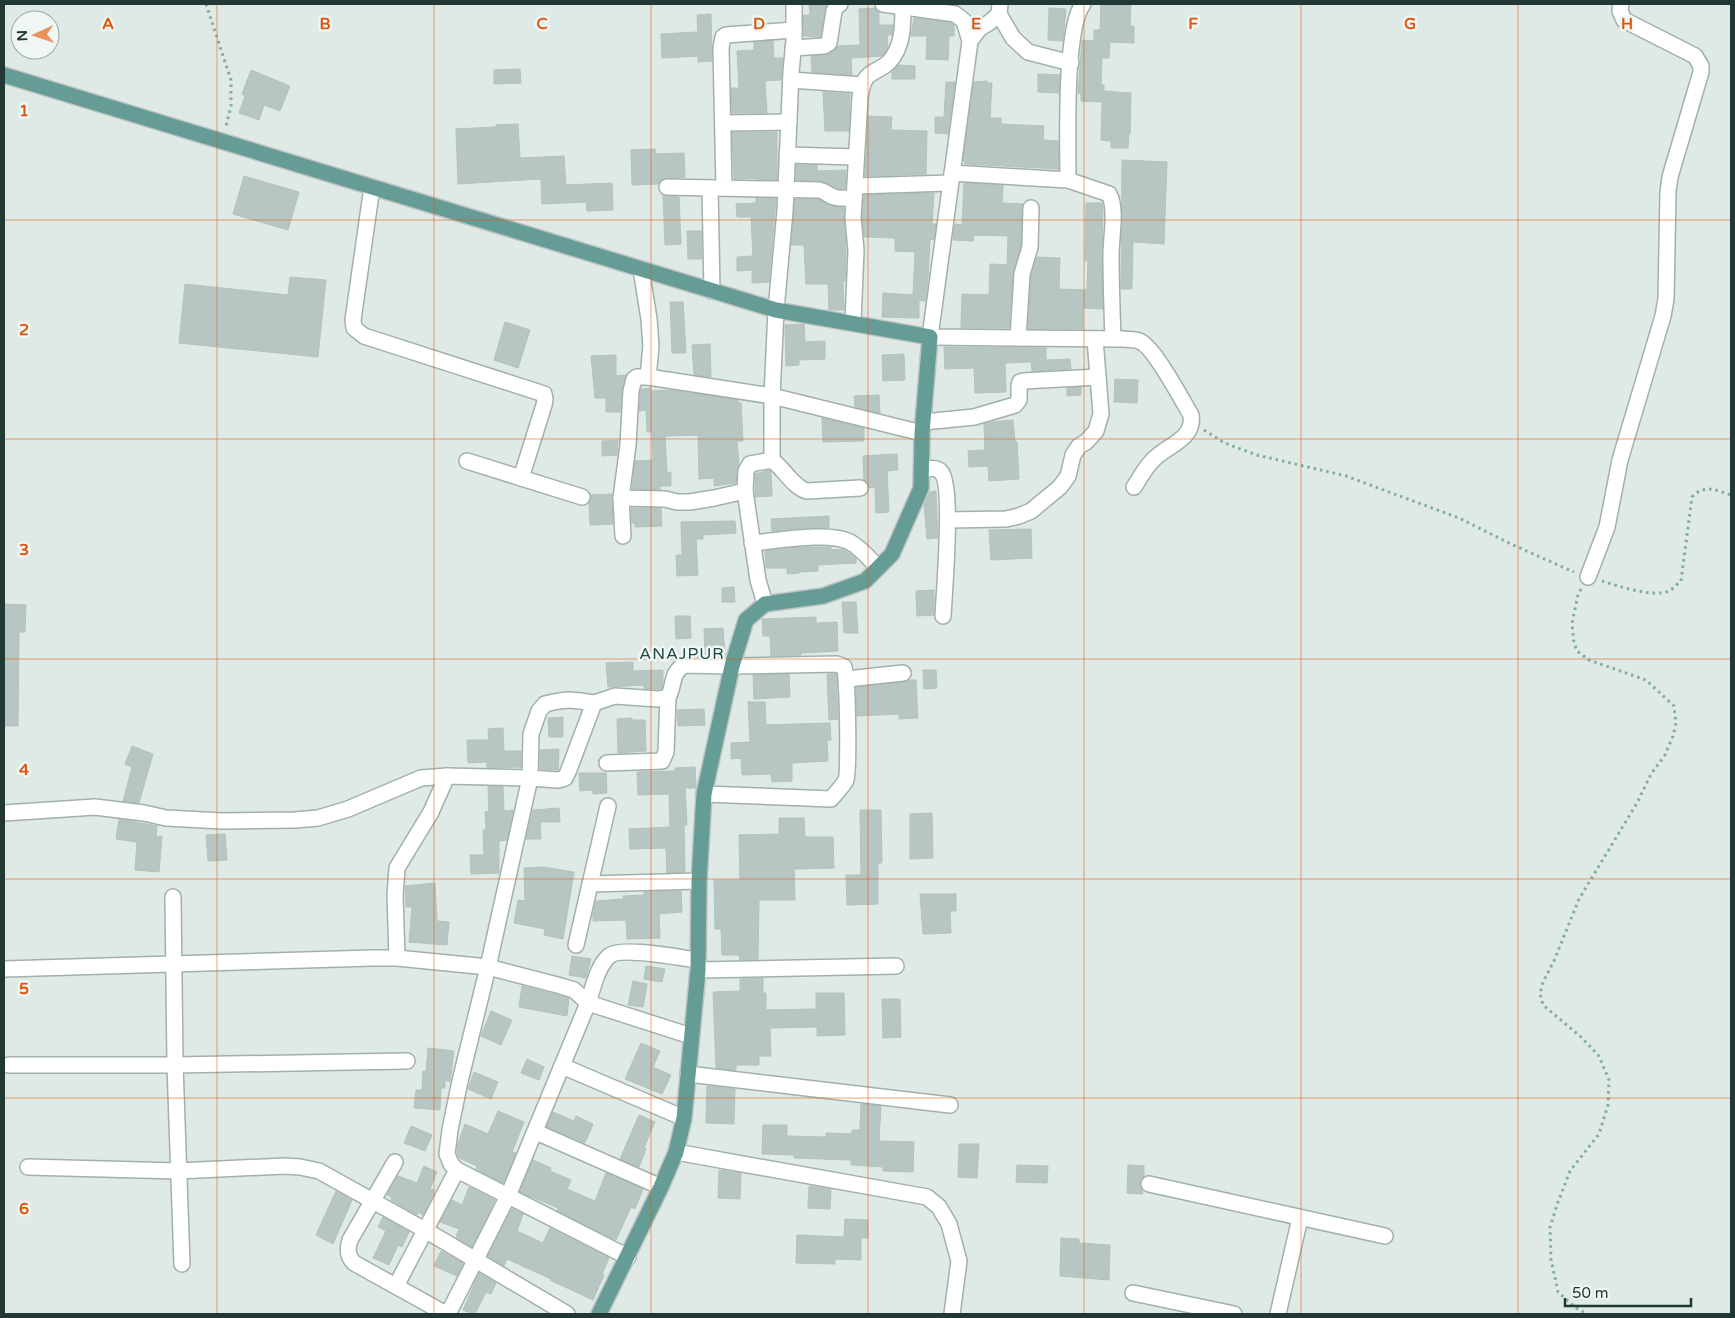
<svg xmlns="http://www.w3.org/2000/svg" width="1735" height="1318" viewBox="0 0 1735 1318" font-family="'Varela Round',sans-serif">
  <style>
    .building { fill: #b7c6c2; stroke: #b2c2be }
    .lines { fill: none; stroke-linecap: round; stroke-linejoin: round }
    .minor-casing { stroke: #a2b0ad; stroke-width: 18 }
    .major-casing { stroke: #bcc3c2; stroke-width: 18 }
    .path { stroke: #81aba4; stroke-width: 3; stroke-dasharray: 2.5 4; stroke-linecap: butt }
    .minor { stroke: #fff; stroke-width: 15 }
    .major { stroke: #659c96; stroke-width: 15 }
    .grid { fill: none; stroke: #de570e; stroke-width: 1; stroke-opacity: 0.55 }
    .labels { text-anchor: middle; stroke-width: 5; stroke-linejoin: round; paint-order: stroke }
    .quarter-label { font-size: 16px; letter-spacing: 1px; fill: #1e4844; stroke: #eff6f3 }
    .grid-label { font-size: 16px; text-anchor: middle; font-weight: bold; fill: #de570e; stroke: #eff6f3; stroke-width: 5; stroke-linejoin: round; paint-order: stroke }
  </style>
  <rect width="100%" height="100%" fill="#dfe9e6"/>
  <!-- building -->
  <g class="building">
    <path d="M809,4H826L820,37L803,36V15H810Z"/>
    <path d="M1101,4H1131L1130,26H1134V43L1110,42L1109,58H1102L1101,85H1104V91L1131,93L1130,134H1129L1128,148H1111V141L1101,140L1102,102L1081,101V94L1078,93L1082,40L1094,41V30H1100Z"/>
    <path d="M875,8L879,12V25H893L892,35H887L888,48L882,56L851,58L852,75L812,72L811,56L828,54L834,51L838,46L860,45L859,9Z"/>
    <path d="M1049,8L1066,9L1063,41L1048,40Z"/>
    <path d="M711,14L712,61L698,62V56L662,58L661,34L698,32L697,15Z"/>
    <path d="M914,18L951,23L954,25V36H949L948,60L926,59L927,36H911Z"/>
    <path d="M773,41L774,58H783L781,80L765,81L767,113H732L731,88H739L737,51L754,50V42Z"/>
    <path d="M898,65L915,66V79H892V72Z"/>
    <path d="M520,69L521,83L494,84V70Z"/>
    <path d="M251,70L290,86L280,111L264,105L259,120L239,113L245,96L242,94Z"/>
    <path d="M1038,74L1060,75L1059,93L1038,92Z"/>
    <path d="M987,81V83H992L990,118H1001V124L1044,126L1043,140L1058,141L1059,169L965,164L963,159L974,82Z"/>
    <path d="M946,82H955L948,134L935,133V117H944Z"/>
    <path d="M823,92L850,94L849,131H825Z"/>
    <path d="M868,116L892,117L891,130L927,131L926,174L865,176Z"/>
    <path d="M518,124L520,158L564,156L566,185L612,183L613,210L587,211L586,202L542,204L541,179L458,184L456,129L496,127V125Z"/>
    <path d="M732,132H777V180L755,179V178L734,179Z"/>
    <path d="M655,149L656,154L684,153L685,177L663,179L658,184L632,185L631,150Z"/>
    <path d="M1122,160L1167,162L1164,244L1133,242L1132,289H1121Z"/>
    <path d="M796,165H817V171L846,170L845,189L837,188L821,181L796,180Z"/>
    <path d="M244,176L299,192L288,230L233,214Z"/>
    <path d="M964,183L1003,185L1002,203L1023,204L1021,246L1013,273L1009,328H961L962,294L989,295L990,264L1007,265L1008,236L974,235L973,241L953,240L955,224L962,225Z"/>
    <path d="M934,193L932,224H936L934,240L930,239L928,279L925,301L919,300V318L882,317L883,293L913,295L915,252L895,251V238L864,237L862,218L864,195Z"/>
    <path d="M663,195L679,197L681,244L665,245Z"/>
    <path d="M756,198L776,199L769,282L752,283V270L737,271V257L753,256L751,217H737L736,204L756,203Z"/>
    <path d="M795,199H818L831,206L844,208L846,254L845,281H843L844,310H829L828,284H806L804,245H791Z"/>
    <path d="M1086,203H1102L1103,208L1102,255L1103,309L1083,308V329H1028L1031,276L1037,257L1060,258L1059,289L1087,290L1088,261H1085Z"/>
    <path d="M687,231H701L702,259H688Z"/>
    <path d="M290,277L326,280L318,357L179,343L185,284L288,295Z"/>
    <path d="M670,302H683L686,353H672Z"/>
    <path d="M505,322L530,330L518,368L494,360Z"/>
    <path d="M804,324L805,342L825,341V359L799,360V365L786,366L785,325Z"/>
    <path d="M710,344L711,377L694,375L692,345Z"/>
    <path d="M944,347L1046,348V360L1070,359L1071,369L1032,371L1031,362L1005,363L1006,392L975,393L974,368L945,369Z"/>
    <path d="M904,354L905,380L883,381L882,355Z"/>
    <path d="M616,355V376L626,375L622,390L620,412H606V398H595L591,356Z"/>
    <path d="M1115,379L1138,380L1137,403L1114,402Z"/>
    <path d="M1081,387V395L1067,396V388Z"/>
    <path d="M651,388V391L669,390L738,400V403H741L743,441H737L739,465L736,483L714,486V478L699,479L698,435L665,436L667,473L671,472V486H660V490L632,489L635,461L653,460L652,432H647L646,410L639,411L641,389Z"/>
    <path d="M879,395L880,413L855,407L854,396Z"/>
    <path d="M822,418L864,428V441L823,442Z"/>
    <path d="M1013,420L1015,442H1017L1019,479L989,481L988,466L969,467L968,451L985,450L984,424L991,422Z"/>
    <path d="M618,440L617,455L602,456V441Z"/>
    <path d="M897,454L898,470L887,471L889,512L876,513L875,487L869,488L868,483L864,480L863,456Z"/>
    <path d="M769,470L771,472L772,496L755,497V474Z"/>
    <path d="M936,491L938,538L927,539L924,504L930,492Z"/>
    <path d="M612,494L613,524L590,525L589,503L591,495Z"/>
    <path d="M631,508H661L662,526L635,527V523H632Z"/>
    <path d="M829,516V528H802L772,531L771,519Z"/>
    <path d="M735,521L736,533L703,535V539H696L698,575L677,576L676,555H682L681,522Z"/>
    <path d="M1031,529L1032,558L991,560L989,530Z"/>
    <path d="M803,547H831V550L843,549L856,558V563L818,565V571L799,572V573L787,574V568H766L765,551Z"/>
    <path d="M734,587L735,602H722V588Z"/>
    <path d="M934,590V615L917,616L916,591Z"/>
    <path d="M842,602H856L858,633H844Z"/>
    <path d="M4,604L26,605L25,632H19L18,726H4Z"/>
    <path d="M675,616H690L691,638L676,639Z"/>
    <path d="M816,617V623L837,622L838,651L801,653V655L771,656L770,636H763L762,619Z"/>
    <path d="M723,628L725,656H705L704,629Z"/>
    <path d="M633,662V671L663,670V682L662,689H644V685L608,687L606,663Z"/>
    <path d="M923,670H936L937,688L924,689Z"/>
    <path d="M789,674L790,697L754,699L753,675Z"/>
    <path d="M827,674H836L838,719L829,720Z"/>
    <path d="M909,680H916L918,718L899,719V714L857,716L856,687L904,682Z"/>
    <path d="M748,702H765L766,725L830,723L831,740H827L828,761L792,763V781L772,782L771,774L742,775L741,758L731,759V743L750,742Z"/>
    <path d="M704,709L705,725L678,726L677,710Z"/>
    <path d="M563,717V737H549L548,718Z"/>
    <path d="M632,718V720H645L646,751L618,753L617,719Z"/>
    <path d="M503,728L504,751H521V767L487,768V762L468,763L467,740H489L488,729Z"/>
    <path d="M132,746L153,754L139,803L123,801L132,767L125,764Z"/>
    <path d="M559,749L558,770L540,769V750Z"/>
    <path d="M695,767L696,788H685L687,825H684L685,872L667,873L666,848L630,849L629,829L670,827L669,794L638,795L637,772L675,771V768Z"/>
    <path d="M579,773H606L607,793L593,794V790L580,791Z"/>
    <path d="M488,786L503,787L504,811L513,810L507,840L499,841V873L471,874L470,855H484L483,830H486L485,812L489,811Z"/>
    <path d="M559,808L560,822H540L541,839H526L533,810Z"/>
    <path d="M860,810H881L882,863H878V904L847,905L846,875H861Z"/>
    <path d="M932,813L933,858L910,859V814Z"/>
    <path d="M779,818H804L805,837H833L834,868L794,869L795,900H759L758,959L740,960L739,955H722L721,929H715L714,880H740L739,835L779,834Z"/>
    <path d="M119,819L157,826L156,837L162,836L159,872L135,870L137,842L116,839Z"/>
    <path d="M225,834L227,860L208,861L206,835Z"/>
    <path d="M543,867L574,872L563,939L544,935L545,929L514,923L518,900L525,901L524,868Z"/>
    <path d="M435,883L437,921L449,922L447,945L409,942L412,907H406L405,886Z"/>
    <path d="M681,891L682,912L659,914L660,938L627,939L626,920L593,921V914L596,901L623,899V896L644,895V892Z"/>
    <path d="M920,894H956V911H950L951,933L923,934Z"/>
    <path d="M572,956L591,959L586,978L569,975Z"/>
    <path d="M646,966L665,969L662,982L644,979Z"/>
    <path d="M763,978V993H766V1010L816,1009V993H844L845,1035L817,1036V1027L770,1028L771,1056H759V1065H736V1070L716,1068L713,992L740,991V979Z"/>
    <path d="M633,981L647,984L643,1007L628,1005Z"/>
    <path d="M522,986L569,998L567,1016L519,1007Z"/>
    <path d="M882,999H900L901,1037L883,1038Z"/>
    <path d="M491,1011L512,1020L501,1045L481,1036Z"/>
    <path d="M641,1043L660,1051L653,1067L671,1075L662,1094L625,1079Z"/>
    <path d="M428,1048L454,1051L450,1082L445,1080V1088H441L440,1110L414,1108L416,1090H422L423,1071H426Z"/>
    <path d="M527,1059L544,1067L539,1080L521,1073Z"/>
    <path d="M474,1072L498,1082L491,1099L468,1089Z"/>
    <path d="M707,1086L735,1089L734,1124L706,1123Z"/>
    <path d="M861,1104L881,1106L879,1141L914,1142L913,1172L883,1171V1167L851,1165V1160L794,1158V1155L762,1154L763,1125H787V1136L826,1137V1133L852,1134V1130H860Z"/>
    <path d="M498,1111L524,1122L512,1152L516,1153L503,1183L476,1169L477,1166L459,1158L457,1153L458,1144L465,1124L488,1134Z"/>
    <path d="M553,1112L574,1121L576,1116L593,1124L585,1143L547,1127Z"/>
    <path d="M639,1115L655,1122L644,1148L646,1149L639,1167L620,1159Z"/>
    <path d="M411,1126L432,1135L425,1151L404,1143Z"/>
    <path d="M959,1144H979L977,1178L958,1177Z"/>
    <path d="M533,1160L551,1168L550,1171L571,1180L567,1189L595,1201L606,1173L643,1189L635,1209L631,1207L616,1240L557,1211L558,1208L520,1192Z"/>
    <path d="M1017,1165L1048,1166L1047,1183L1016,1182Z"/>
    <path d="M1128,1165L1144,1166V1176L1140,1182L1143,1194L1127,1193Z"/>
    <path d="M424,1166L437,1172L430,1189L434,1190L433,1192L434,1193L423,1215L418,1212L417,1215L391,1200L392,1197L387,1195L398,1176L417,1183Z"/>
    <path d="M719,1170L741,1173L740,1199L718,1198Z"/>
    <path d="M809,1186L831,1189L830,1209L808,1208Z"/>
    <path d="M469,1187L495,1200L472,1247L456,1237L459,1229L440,1222L452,1200L462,1205Z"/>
    <path d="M336,1191L352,1200L333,1244L316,1235Z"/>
    <path d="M512,1209L523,1214L517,1231L543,1243L550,1228L609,1258L602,1274L604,1275L593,1300L550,1280L551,1279L507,1259L504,1266L488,1256Z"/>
    <path d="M383,1217L409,1232L402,1247L398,1245L389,1265L373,1258L386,1231L378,1227Z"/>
    <path d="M845,1219L868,1220V1238H861V1260L835,1259V1264L796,1263L797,1235L844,1237Z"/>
    <path d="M1061,1238L1079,1239V1243L1110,1245L1109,1280L1060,1276Z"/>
    <path d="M441,1251L463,1263L457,1276L434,1266Z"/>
    <path d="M479,1273L496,1283L491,1294L486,1292L475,1314H472L463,1310Z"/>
  </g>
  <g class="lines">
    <!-- minor casing -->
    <g class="minor-casing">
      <g id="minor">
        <path d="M794,4V41L791,72L785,211L776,310L772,396V460C784,469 794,488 807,491L860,488"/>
        <path d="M883,4L955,14L964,21L970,41L930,337L1123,339C1128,340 1134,339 1139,341C1153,345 1182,400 1191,415C1195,440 1166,445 1152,461C1145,468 1140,478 1134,487"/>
        <path d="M1000,4L999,14L1013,38L1028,52L1071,63"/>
        <path d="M970,41L979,29L990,22L999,14"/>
        <path d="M793,48L824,46L829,43L834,11L836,7L840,4"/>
        <path d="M791,80L862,85"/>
        <path d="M723,123L789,122"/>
        <path d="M787,155L856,157"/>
        <path d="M952,173L1068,180L1109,194C1117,209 1111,237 1111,255C1111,283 1112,311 1113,339"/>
        <path d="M1068,180C1068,145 1064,29 1083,4"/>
        <path d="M855,186L950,183"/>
        <path d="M372,187L353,320L354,328L364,336L544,394L545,399L544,405L521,478"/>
        <path d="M667,187L819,190C828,192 827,195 834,197C840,199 848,198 854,198"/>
        <path d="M710,188L712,291"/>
        <path d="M724,188L721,48L723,37L726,35L794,30"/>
        <path d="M641,269L649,319L651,346L648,377"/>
        <path d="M853,323L856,250L853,218L860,97C862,87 863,78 872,73C878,69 883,68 889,62C903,47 903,26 903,6"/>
        <path d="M1018,338L1022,274L1030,247L1031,208"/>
        <path d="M924,422L974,417L1015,405L1019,400V386L1020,382L1023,381L1098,377"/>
        <path d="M467,461L582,497"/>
        <path d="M922,469C927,469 936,467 940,471C954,482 944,594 943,616"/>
        <path d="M745,491L758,580L765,604"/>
        <path d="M621,498L665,499L677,502H690L714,498L745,491L746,471L750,464L772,460"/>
        <path d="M948,520L1006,519L1019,516L1031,511L1060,487L1068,476L1073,455L1079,446L1086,442L1096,431L1101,414L1095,339"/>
        <path d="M623,536L621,498L628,445L631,391L634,379L637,377H648L772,396L922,433"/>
        <path d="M752,543C776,541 829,531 850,542C861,548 870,559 878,568"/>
        <path d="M1588,577L1607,527L1620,460L1663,316L1666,299L1668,192L1670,177L1701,72V66L1695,56L1624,20L1620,11L1621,4"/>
        <path d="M847,679L903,673"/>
        <path d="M607,763L662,761L666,752L668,697"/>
        <path d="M4,813L95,807L144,813L166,818L222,821L295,820L318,818L348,809L421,778L447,776L530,778L558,780L565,778L568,772L594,703L615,696L658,699L668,697C675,686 670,672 685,665L732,666L837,664L844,667C848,673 849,774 846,780C842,787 836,793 831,799L704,794"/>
        <path d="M590,884L699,881"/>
        <path d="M173,897L175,1065L182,1264"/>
        <path d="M576,945L608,806"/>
        <path d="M397,958L395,895L397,868L431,812L447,776"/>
        <path d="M4,969L372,958H397L488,967L561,986L574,990L588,1003L691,1036"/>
        <path d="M698,970L896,966"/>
        <path d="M9,1065H175L407,1061"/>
        <path d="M562,1066L684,1118"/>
        <path d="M688,1074L950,1105"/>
        <path d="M536,1132L661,1187"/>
        <path d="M676,1152L927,1197L939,1207L949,1224L959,1261L952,1314"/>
        <path d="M395,1162L350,1240C347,1249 347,1256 354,1263L446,1314"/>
        <path d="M28,1167L178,1171L285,1166L300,1167L319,1171L425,1230L567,1314"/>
        <path d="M457,1170L628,1257"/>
        <path d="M1149,1184L1385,1236"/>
        <path d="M396,1286L457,1170L451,1164L447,1154L450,1130L460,1081L488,967L530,778L531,734L539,711L545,704C567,698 572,700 594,703"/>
        <path d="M1133,1293L1234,1314"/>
        <path d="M448,1314L508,1196L588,1003C593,988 597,967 609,956C620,946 681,958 698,960"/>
        <path d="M1278,1314L1300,1218"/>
      </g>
    </g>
    <!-- major casing -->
    <g class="major-casing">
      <path id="major" d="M4,75L776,310L930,337L922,433L921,488L892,554L865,581L823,596L765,604L746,620L732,666L704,794L699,881L698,970L684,1118L676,1152L661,1187L599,1314"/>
    </g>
    <!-- path -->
    <g class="path">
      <path d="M206,4L231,80V106L226,126"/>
      <path d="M1204,430L1223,442L1235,447L1257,455L1346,476L1459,518L1513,545L1574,572"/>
      <path d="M1602,581C1618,586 1653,598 1669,591C1673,589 1677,584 1681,581L1692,497C1704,484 1716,490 1731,495"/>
      <path d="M1581,589L1578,595L1572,623L1574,643L1577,651L1589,660L1646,680L1674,706L1676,723L1673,736L1665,755L1651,774L1637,803L1579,899L1554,961L1543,982L1540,994L1543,1005L1581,1037L1599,1056L1609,1080L1608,1105L1599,1134L1570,1171L1558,1202L1550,1227L1551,1259L1558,1292L1576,1308L1587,1314"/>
    </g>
    <!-- minor -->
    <use href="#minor" class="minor"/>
    <!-- major -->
    <use href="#major" class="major"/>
  </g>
  <!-- grid -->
  <path class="grid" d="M217,4V1314M434,4V1314M651,4V1314M868,4V1314M1084,4V1314M1301,4V1314M1518,4V1314M4,220H1731M4,439H1731M4,659H1731M4,879H1731M4,1098H1731"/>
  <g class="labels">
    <!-- quarter labels -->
    <g class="quarter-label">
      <text x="682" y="659">ANAJPUR</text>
    </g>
  </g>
  <g class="grid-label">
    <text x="108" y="29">A</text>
    <text x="325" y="29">B</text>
    <text x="542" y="29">C</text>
    <text x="759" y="29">D</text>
    <text x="976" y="29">E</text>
    <text x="1193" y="29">F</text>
    <text x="1410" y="29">G</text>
    <text x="1627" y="29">H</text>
    <text x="24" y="116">1</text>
    <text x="24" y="335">2</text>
    <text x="24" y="555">3</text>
    <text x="24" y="775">4</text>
    <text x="24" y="994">5</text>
    <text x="24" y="1214">6</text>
  </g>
  <!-- border -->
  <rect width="1735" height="1318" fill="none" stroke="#213835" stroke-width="10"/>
  <!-- north arrow -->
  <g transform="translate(35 35) rotate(267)"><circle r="24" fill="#eff6f3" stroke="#9daaa7"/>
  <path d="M0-4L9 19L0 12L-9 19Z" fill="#ea925c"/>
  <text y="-8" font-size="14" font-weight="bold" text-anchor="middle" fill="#213835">N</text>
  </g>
  <!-- scale -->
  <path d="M1565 1298v8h126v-8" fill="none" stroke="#213835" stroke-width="2.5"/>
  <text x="1572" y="1298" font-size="15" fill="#213835" stroke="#eff6f3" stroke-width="4" paint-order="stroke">50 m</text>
</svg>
